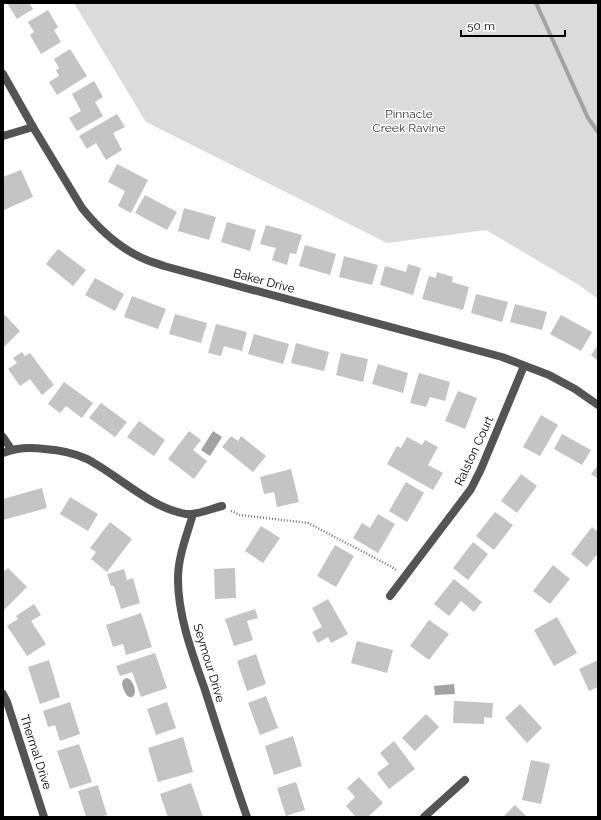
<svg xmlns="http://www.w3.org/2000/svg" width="601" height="820" viewBox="0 0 601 820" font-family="Raleway,sans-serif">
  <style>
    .green { fill: #dbdbdb }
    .water { fill: #a2a2a2 }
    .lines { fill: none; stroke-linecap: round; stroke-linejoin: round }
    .stream { stroke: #a2a2a2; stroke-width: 4 }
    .building { fill: #c4c4c4 }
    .path { stroke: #767676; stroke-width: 2.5; stroke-dasharray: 1 2; stroke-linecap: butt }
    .minor { stroke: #545454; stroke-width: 8 }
    .tertiary { stroke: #545454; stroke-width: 8 }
    .labels { text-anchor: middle; stroke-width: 3; stroke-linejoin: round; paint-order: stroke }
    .park-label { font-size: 12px; fill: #323232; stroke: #fff }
    .street-label { font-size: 12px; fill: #000; stroke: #fff }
  </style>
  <rect width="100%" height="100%" fill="#fff"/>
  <!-- green -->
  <path class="green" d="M74,3H598V299L579,285L486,230L387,243L146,122Z"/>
  <!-- water -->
  <g class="water">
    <path d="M213,431L222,437L210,456L201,450Z"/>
    <path d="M126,678C131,678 135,686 135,692C134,700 127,698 125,692C123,688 121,684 123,680Z"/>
    <path d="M454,684L455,694L435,695L434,686Z"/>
  </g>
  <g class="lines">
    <!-- stream -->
    <path class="stream" d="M536,3L588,118L598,132"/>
  </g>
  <!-- building -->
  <g class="building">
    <path d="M7,3H29L33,9L17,19Z"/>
    <path d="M48,10L58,27L54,30L61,42L41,54L30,35L34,32L28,22Z"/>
    <path d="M70,49L87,76L57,95L49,82L59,76L56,70L59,68L54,59Z"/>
    <path d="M94,81L103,97L95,102L103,116L77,131L69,118L81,111L72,94Z"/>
    <path d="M117,114L125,127L113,133L122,150L106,160L96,143L87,149L79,136Z"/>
    <path d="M117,164L148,180L131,213L118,206L125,191L108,182Z"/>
    <path d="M21,170L33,197L4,210L3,207V177Z"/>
    <path d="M145,195L177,212L167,230L135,213Z"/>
    <path d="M184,208L216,217L209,240L178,231Z"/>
    <path d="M227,222L256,230L250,251L221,242Z"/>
    <path d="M266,225L302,235L296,254L290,253L287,265L272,260L276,248L260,244Z"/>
    <path d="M305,245L336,254L330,275L299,266Z"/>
    <path d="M58,249L86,270L73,286L46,264Z"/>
    <path d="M344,256L378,265L372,285L339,277Z"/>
    <path d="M408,264L421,268L413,295L380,285L385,266L406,272Z"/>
    <path d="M437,272L453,277L452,282L469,287L463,310L422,299L429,276L436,278Z"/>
    <path d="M95,278L124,294L115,311L85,295Z"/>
    <path d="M476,294L508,302L502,322L471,313Z"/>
    <path d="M132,296L166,309L158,329L124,317Z"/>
    <path d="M515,304L547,312L542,330L510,322Z"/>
    <path d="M3,313L20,331L5,346L3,344Z"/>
    <path d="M175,314L207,323L201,343L169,334Z"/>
    <path d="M561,315L592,332L581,351L550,334Z"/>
    <path d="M216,324L247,332L242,351L224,346L221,356L208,353Z"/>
    <path d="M254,334L289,344L283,364L248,354Z"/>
    <path d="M296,343L329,352L324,371L291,363Z"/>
    <path d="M598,345V361L591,355Z"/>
    <path d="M22,352L25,356L30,353L54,385L42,395L30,379L20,386L8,369L17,363L13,358Z"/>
    <path d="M341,353L368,359L363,382L336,375Z"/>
    <path d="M378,364L408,373L403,393L372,384Z"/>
    <path d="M419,373L450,382L445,401L430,397L426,407L410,403Z"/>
    <path d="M64,382L93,403L82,418L66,406L60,413L48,404Z"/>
    <path d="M458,391L477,398L465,429L445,421Z"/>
    <path d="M101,403L127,422L115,437L89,418Z"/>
    <path d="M541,415L558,425L540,456L523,447Z"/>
    <path d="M139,421L165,440L154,456L127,437Z"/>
    <path d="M189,431L201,440L193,450L207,461L194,479L168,459Z"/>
    <path d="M562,434L591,450L582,465L554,449Z"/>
    <path d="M231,436L238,441L241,436L266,456L253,472L222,447Z"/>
    <path d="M407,437L422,445L425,440L438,447L428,465L443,473L433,490L387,464L397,446L401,448Z"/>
    <path d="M598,465V479L591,474Z"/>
    <path d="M291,469L299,502L277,507L274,492L264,494L260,477Z"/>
    <path d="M521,474L537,486L517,513L501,501Z"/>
    <path d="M406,482L424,493L407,522L389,511Z"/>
    <path d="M42,488L47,508L3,520V499Z"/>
    <path d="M70,497L98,514L88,531L60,514Z"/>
    <path d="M495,512L513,525L494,550L476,536Z"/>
    <path d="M378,514L395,524L378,553L353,538L362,523L370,528Z"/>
    <path d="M110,522L132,539L107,572L91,559L96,552L90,548Z"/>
    <path d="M261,526L280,538L263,563L245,551Z"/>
    <path d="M592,527L598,532V553L587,567L571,554Z"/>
    <path d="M473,542L488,554L468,580L453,568Z"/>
    <path d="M335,545L354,556L336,587L317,576Z"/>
    <path d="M553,565L570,579L550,604L533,591Z"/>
    <path d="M8,568L27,587L3,611V572Z"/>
    <path d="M235,568L236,598L215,599L214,569Z"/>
    <path d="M124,569L127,580L133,578L140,603L121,609L114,586H111L107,574Z"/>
    <path d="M454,579L482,602L474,612L461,601L449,616L434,604Z"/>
    <path d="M328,599L348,634L331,643L328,637L318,643L312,632L322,627L312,608Z"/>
    <path d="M34,604L41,615L31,621L46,644L27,656L7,626L18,619L16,616Z"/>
    <path d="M255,609L258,618L247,621L253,640L234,646L225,619Z"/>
    <path d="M141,613L152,647L126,655L123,644L113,647L106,625Z"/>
    <path d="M557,617L577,653L554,666L534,630Z"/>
    <path d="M429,620L449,634L429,660L410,646Z"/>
    <path d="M357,641L393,650L387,673L351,663Z"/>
    <path d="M155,653L167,688L141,697L132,672L120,676L116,666Z"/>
    <path d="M256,654L266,684L247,691L237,661Z"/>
    <path d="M49,660L60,697L40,704L28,667Z"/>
    <path d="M598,660V687L589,691L579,669Z"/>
    <path d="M266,696L278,728L260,735L248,703Z"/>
    <path d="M454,701L493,703L492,718L484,717V724L453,723Z"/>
    <path d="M70,702L80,734L60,741L55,725L48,727L43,711Z"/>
    <path d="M167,702L176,728L156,735L147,709Z"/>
    <path d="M520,704L542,728L527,743L505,718Z"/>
    <path d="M426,714L439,727L415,751L402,738Z"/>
    <path d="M293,736L302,766L274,775L265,746Z"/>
    <path d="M183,737L193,772L158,782L148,748Z"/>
    <path d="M394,741L415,769L389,789L377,773L389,764L380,753Z"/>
    <path d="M79,744L92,782L70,789L57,751Z"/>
    <path d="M531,760L550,764L541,804L522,800Z"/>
    <path d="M359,777L383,803L368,817H356L346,806L355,797L347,788Z"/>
    <path d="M296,782L305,810L286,816L277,788Z"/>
    <path d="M191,783L203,817H168L160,794Z"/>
    <path d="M98,785L107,815L100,817H86L78,791Z"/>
    <path d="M515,805L527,817H503Z"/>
  </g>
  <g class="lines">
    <!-- path -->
    <path class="path" d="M231,511L240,515L308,523L392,567L397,571"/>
    <!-- minor -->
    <g class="minor">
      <path d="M3,74L33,127L82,208C98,228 116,245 138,256C147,261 156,263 164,266L502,357L549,375L575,389L598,405"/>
      <path d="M3,136L33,127"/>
      <path d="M3,437L11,449"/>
      <path d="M3,453C17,447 30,447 45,449C60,450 74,453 87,459C118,475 150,508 186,514C198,515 210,509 222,506"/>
      <path d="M193,514C187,535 178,556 178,579C178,616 192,653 204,687C218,731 232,774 247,817"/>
      <path d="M390,596L471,489L481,469L524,366"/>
      <path d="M424,817L465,780"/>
    </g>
    <!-- tertiary -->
    <path class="tertiary" d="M3,694L7,702L44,817"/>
  </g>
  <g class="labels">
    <!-- park labels -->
    <g class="park-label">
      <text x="409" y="118">Pinnacle<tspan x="409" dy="14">Creek Ravine</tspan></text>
    </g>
    <!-- street labels -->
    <g class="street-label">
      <text transform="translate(264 281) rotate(15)" y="4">Baker Drive</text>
      <text transform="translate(474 451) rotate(-65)" y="4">Ralston Court</text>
      <text transform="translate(209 663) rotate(73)" y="4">Seymour Drive</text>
      <text transform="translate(36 752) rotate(72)" y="4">Thermal Drive</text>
    </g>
  </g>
  <!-- border -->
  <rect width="601" height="820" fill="none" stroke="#000000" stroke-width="8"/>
  <!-- scale -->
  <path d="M461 30v6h104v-6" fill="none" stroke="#000000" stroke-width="2"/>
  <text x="467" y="30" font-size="12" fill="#000000" stroke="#ffffff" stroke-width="3" paint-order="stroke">50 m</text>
</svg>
